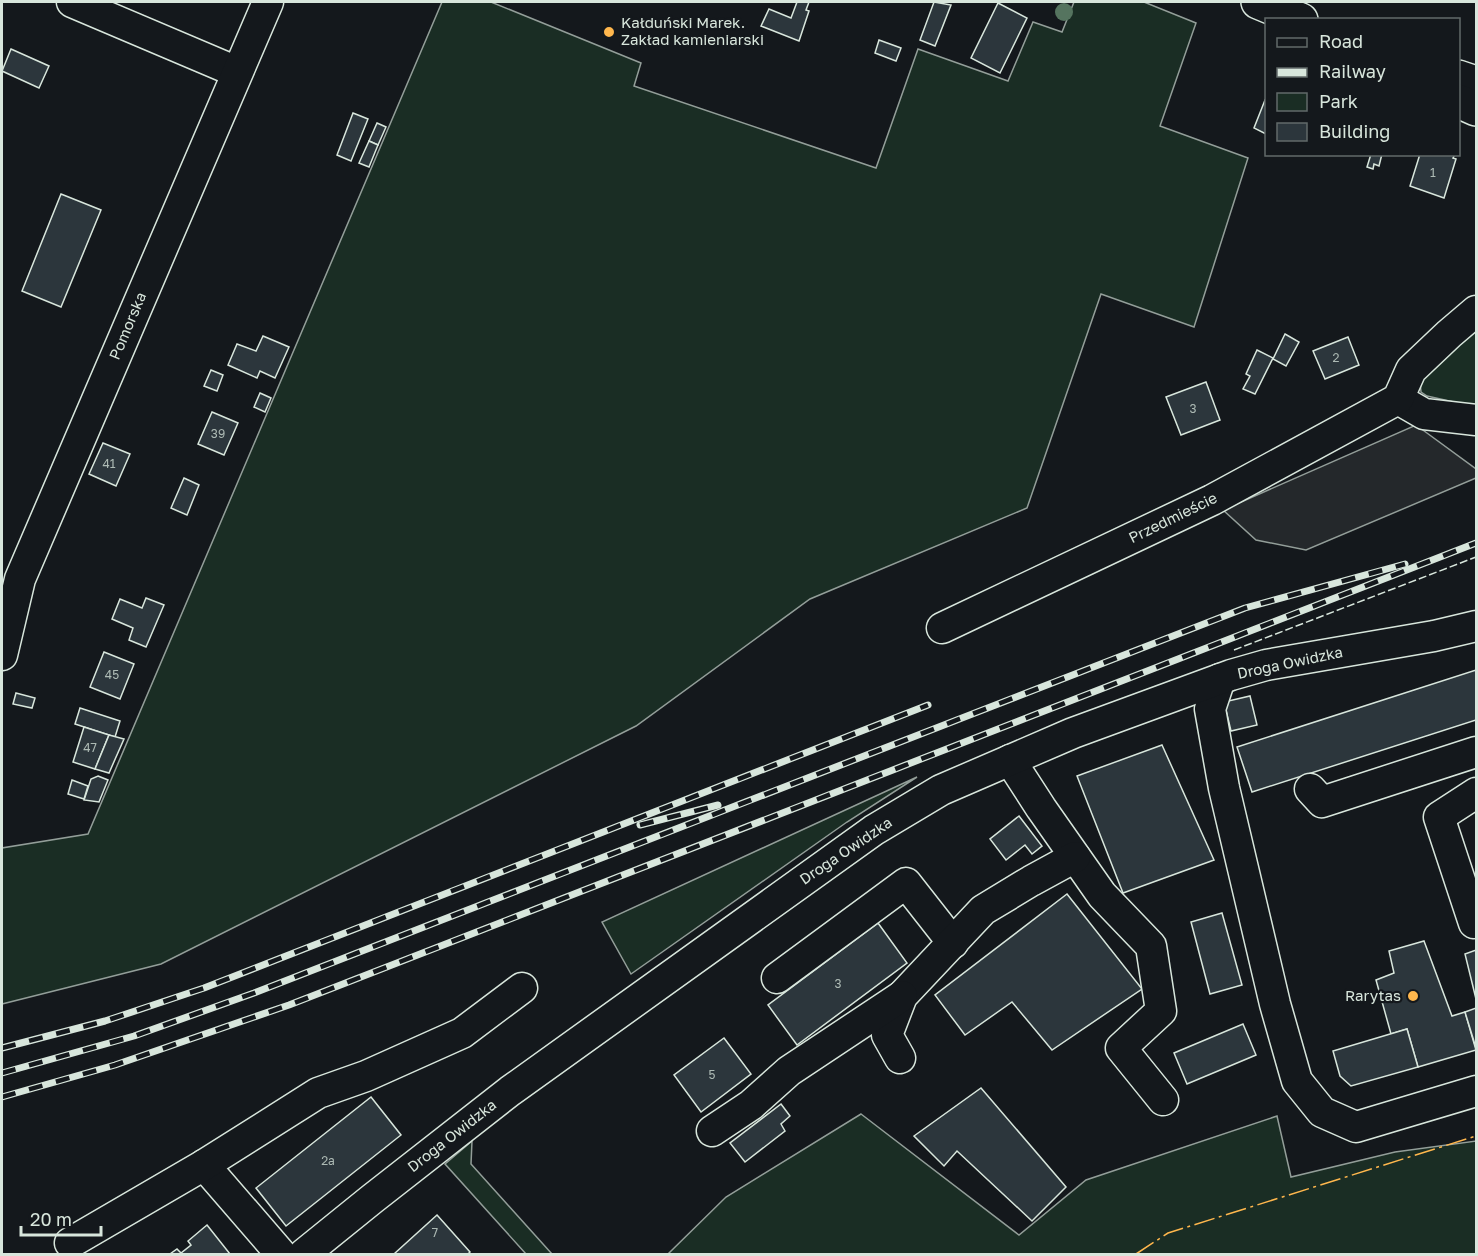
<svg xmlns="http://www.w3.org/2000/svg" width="1478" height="1256" viewBox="0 0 1478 1256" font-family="'Golos Text',sans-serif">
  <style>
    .green { fill: #1a2d24; stroke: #939e99; stroke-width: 1.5 }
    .parking { fill: #24282b; stroke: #939e99; stroke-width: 1.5 }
    .building { fill: #2c363c; stroke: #d8e6dc; stroke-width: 1.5 }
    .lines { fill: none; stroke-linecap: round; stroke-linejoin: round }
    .minor-casing { stroke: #d8e6dc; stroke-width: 33 }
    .major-casing { stroke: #d8e6dc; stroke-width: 36 }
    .minor { stroke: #14181c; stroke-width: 30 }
    .major { stroke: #14181c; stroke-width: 33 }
    .rail-casing { stroke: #d8e6dc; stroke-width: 7 }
    .rail { stroke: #14181c; stroke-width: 4.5; stroke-dasharray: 14; stroke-linecap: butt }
    .fence { stroke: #d8e6dc; stroke-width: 1.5; stroke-dasharray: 8 3; stroke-linecap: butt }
    .power { stroke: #ffb74d; stroke-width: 1.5; stroke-dasharray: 21 4.5 3 4.5; stroke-linecap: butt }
    .tree { fill: #55745f }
    .poi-dot { fill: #ffb74d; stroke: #14181c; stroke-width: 2 }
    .labels { text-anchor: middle; stroke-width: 4.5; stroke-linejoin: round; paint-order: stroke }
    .number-label { font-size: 12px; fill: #adbab4 }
    .poi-label { font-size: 15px; fill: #d8e6dc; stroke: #14181c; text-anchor: start }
    .street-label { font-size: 15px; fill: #d8e6dc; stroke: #14181c }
  </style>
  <rect width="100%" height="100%" fill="#14181c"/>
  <!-- green -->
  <g class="green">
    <path d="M442,2H491L641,63L634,86L876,168L918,49L1008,81L1033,22L1062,32L1074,2H1144L1196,23L1160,126L1248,158L1194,327L1101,294L1027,508L810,599L636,726L161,964L2,1004V848L88,834Z"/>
    <path d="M1476,326V407L1427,396L1421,392L1420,381Z"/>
    <path d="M917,777L847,822L631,974L602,922Z"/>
    <path d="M861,1114L1019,1235L1086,1180L1277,1116L1291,1177L1395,1152L1476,1141V1254H668L726,1197Z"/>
    <path d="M472,1141L471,1164L552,1254H526L445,1164Z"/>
  </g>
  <!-- parking -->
  <path class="parking" d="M1416,425L1476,469V478L1306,550L1256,540L1223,510Z"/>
  <!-- building -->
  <g class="building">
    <path d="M797,2H809L806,10L809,11L799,41L761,26L769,9L791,18Z"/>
    <path d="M934,2L951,5L935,46L920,40Z"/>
    <path d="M998,3L1027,18L1000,73L971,58Z"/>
    <path d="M879,40L901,48L896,61L875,53Z"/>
    <path d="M11,49L49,66L39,88L2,71Z"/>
    <path d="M1265,100L1266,101V134L1254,128Z"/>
    <path d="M353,113L368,119L351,161L337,155Z"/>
    <path d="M377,123L386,127L378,145L369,141Z"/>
    <path d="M369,141L378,145L369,167L359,163Z"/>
    <path d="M1371,154H1382L1379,166L1374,164L1373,169L1367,167Z"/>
    <path d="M1420,154H1455L1453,158L1456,159L1444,198L1410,186Z"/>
    <path d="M61,194L101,210L61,307L22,291Z"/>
    <path d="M1285,334L1299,342L1286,366L1273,359Z"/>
    <path d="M263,336L289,347L275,378L260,371L257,378L228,365L237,344L256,351Z"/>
    <path d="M1348,337L1359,365L1325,379L1313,351Z"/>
    <path d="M1257,350L1273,358L1255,394L1243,389L1250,376L1246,374Z"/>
    <path d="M211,370L223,375L217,391L204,386Z"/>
    <path d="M1206,382L1220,420L1181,435L1166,397Z"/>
    <path d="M260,393L271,398L265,412L254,407Z"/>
    <path d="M212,412L238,423L224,455L198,444Z"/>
    <path d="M103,443L130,454L116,486L89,474Z"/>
    <path d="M184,478L199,485L187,515L171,508Z"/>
    <path d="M146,598L164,605L146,647L129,640L133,628L112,619L120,599L142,608Z"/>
    <path d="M104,652L134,664L120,699L90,687Z"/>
    <path d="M1476,670V720L1252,792L1237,747Z"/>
    <path d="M16,693L35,698L32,708L13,704Z"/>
    <path d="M1250,696L1257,725L1231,731L1224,702Z"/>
    <path d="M80,708L120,721L115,737L75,724Z"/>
    <path d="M84,727L109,735L95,769L73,762Z"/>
    <path d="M109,735L124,739L109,773L95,769Z"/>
    <path d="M1162,745L1214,860L1123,893L1077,776Z"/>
    <path d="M98,776L108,780L99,802L84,800L91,779Z"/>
    <path d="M72,780L88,786L84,799L68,794Z"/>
    <path d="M1019,816L1042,846L1032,854L1025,845L1006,860L990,839Z"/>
    <path d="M1067,894L1142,989L1052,1050L1012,1002L965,1035L935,995Z"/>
    <path d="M1222,913L1242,985L1210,994L1191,922Z"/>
    <path d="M878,923L907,963L797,1045L768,1005Z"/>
    <path d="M1424,941L1452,1016L1465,1012L1476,1050L1418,1067L1407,1029L1391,1034L1376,980L1394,973L1389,951Z"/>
    <path d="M1476,950V999L1465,954Z"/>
    <path d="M1476,1008V1048L1465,1012Z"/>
    <path d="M1243,1024L1256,1055L1187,1084L1174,1053Z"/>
    <path d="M1407,1029L1418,1067L1351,1086L1340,1076L1333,1051Z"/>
    <path d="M724,1038L751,1074L701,1112L674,1075Z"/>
    <path d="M981,1088L1066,1187L1032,1221L957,1151L944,1166L914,1136Z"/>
    <path d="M371,1097L401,1135L286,1226L256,1188Z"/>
    <path d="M781,1104L790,1116L781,1124L785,1131L745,1162L730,1143Z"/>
    <path d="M437,1215L470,1252L468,1254H394Z"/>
    <path d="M207,1225L230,1254H170L177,1249L181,1253L191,1245L188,1241Z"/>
  </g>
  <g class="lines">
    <!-- minor casing -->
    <g class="minor-casing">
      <g id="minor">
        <path d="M72,2L237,72"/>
        <path d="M1398,399L1424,414L1476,420"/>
        <path d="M942,628L1212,500L1398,399L1411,370L1449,334L1476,311"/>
        <path d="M2,655L20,579L268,2"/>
        <path d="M1220,679L1210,709L1224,788L1275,1004L1297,1081L1322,1112L1356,1127L1476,1091"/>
        <path d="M1010,760L1041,808L1102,895L1151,946L1161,1011L1121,1048L1163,1100"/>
        <path d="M1310,789L1322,802L1476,752"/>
        <path d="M1474,923L1439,817L1476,793"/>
        <path d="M777,978L906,883L953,943"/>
        <path d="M900,1058L887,1035L902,996L983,910L1031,881L1075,857"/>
        <path d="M712,1131L751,1105L789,1071L902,996"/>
        <path d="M204,1165L281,1254"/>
        <path d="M70,1243L204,1165L318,1093L366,1076L462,1033L522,988"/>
        <path d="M304,1254L372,1199L510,1091L874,830L941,790L1073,733L1231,675L1266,665L1434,636L1476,626"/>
      </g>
    </g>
    <!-- major casing -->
    <g class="major-casing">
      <g id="major">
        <path d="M1258,2L1301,20"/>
        <path d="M1458,77L1476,83"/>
        <path d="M1458,101L1476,109"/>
      </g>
    </g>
    <!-- minor -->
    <use href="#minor" class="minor"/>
    <!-- major -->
    <use href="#major" class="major"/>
    <!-- rail casing -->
    <g class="rail-casing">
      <g id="rail">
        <path d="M640,825L718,805"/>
        <path d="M2,1048L105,1021L204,988L928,705"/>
        <path d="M2,1073L134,1036L254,993L1245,608L1405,564"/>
        <path d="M2,1097L115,1065L289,1005L1476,543"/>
      </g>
    </g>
    <!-- rail -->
    <use href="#rail" class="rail"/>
    <!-- fence -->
    <path class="fence" d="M1234,650L1476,557"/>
    <!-- power -->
    <path class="power" d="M1136,1254L1168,1233L1476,1136"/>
  </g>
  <!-- trees -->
  <circle class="tree" cx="1064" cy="12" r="9"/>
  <!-- markers -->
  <g class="poi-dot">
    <circle cx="609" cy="32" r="6"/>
    <circle cx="1413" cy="996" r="6"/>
  </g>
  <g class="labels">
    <!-- number labels -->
    <g class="number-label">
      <text x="1433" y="177">1</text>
      <text x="1336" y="362">2</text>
      <text x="1193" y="413">3</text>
      <text x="218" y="438">39</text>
      <text x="109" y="468">41</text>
      <text x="112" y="679">45</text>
      <text x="90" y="752">47</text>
      <text x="838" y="988">3</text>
      <text x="712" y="1079">5</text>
      <text x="328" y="1165">2a</text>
      <text x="435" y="1237">7</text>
    </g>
    <!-- poi labels -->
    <g class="poi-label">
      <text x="621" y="28">Kałduński Marek.<tspan x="621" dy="17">Zakład kamieniarski</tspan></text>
      <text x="1401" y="1001" text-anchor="end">Rarytas</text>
    </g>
    <!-- street labels -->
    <g class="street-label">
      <text transform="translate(128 326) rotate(-67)" y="5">Pomorska</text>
      <text transform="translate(1173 518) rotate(-26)" y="5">Przedmieście</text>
      <text transform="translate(1290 663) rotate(-12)" y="5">Droga Owidzka</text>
      <text transform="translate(846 851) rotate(-34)" y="5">Droga Owidzka</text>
      <text transform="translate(452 1136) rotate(-38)" y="5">Droga Owidzka</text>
    </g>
  </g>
  <!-- border -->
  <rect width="1478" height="1256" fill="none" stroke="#d8e6dc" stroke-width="6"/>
  <!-- legend -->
  <rect x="1265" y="18" width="195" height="138" fill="#14181c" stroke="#626a69" stroke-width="1.5"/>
  <rect x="1277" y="38" width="30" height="9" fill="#14181c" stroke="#626a69" stroke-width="1.5"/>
  <text x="1319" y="48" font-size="18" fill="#d8e6dc">Road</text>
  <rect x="1277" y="68" width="30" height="9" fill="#d8e6dc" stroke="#626a69" stroke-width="1.5"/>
  <text x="1319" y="78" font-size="18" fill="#d8e6dc">Railway</text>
  <rect x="1277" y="93" width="30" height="18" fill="#1a2d24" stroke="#626a69" stroke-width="1.5"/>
  <text x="1319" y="108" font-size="18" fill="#d8e6dc">Park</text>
  <rect x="1277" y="123" width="30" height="18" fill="#2c363c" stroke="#626a69" stroke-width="1.5"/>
  <text x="1319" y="138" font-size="18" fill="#d8e6dc">Building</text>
  <!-- scale -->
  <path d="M21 1226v9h80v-9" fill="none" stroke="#d8e6dc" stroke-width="3"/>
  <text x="30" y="1226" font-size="18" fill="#d8e6dc" stroke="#14181c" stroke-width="4.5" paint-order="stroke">20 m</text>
</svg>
